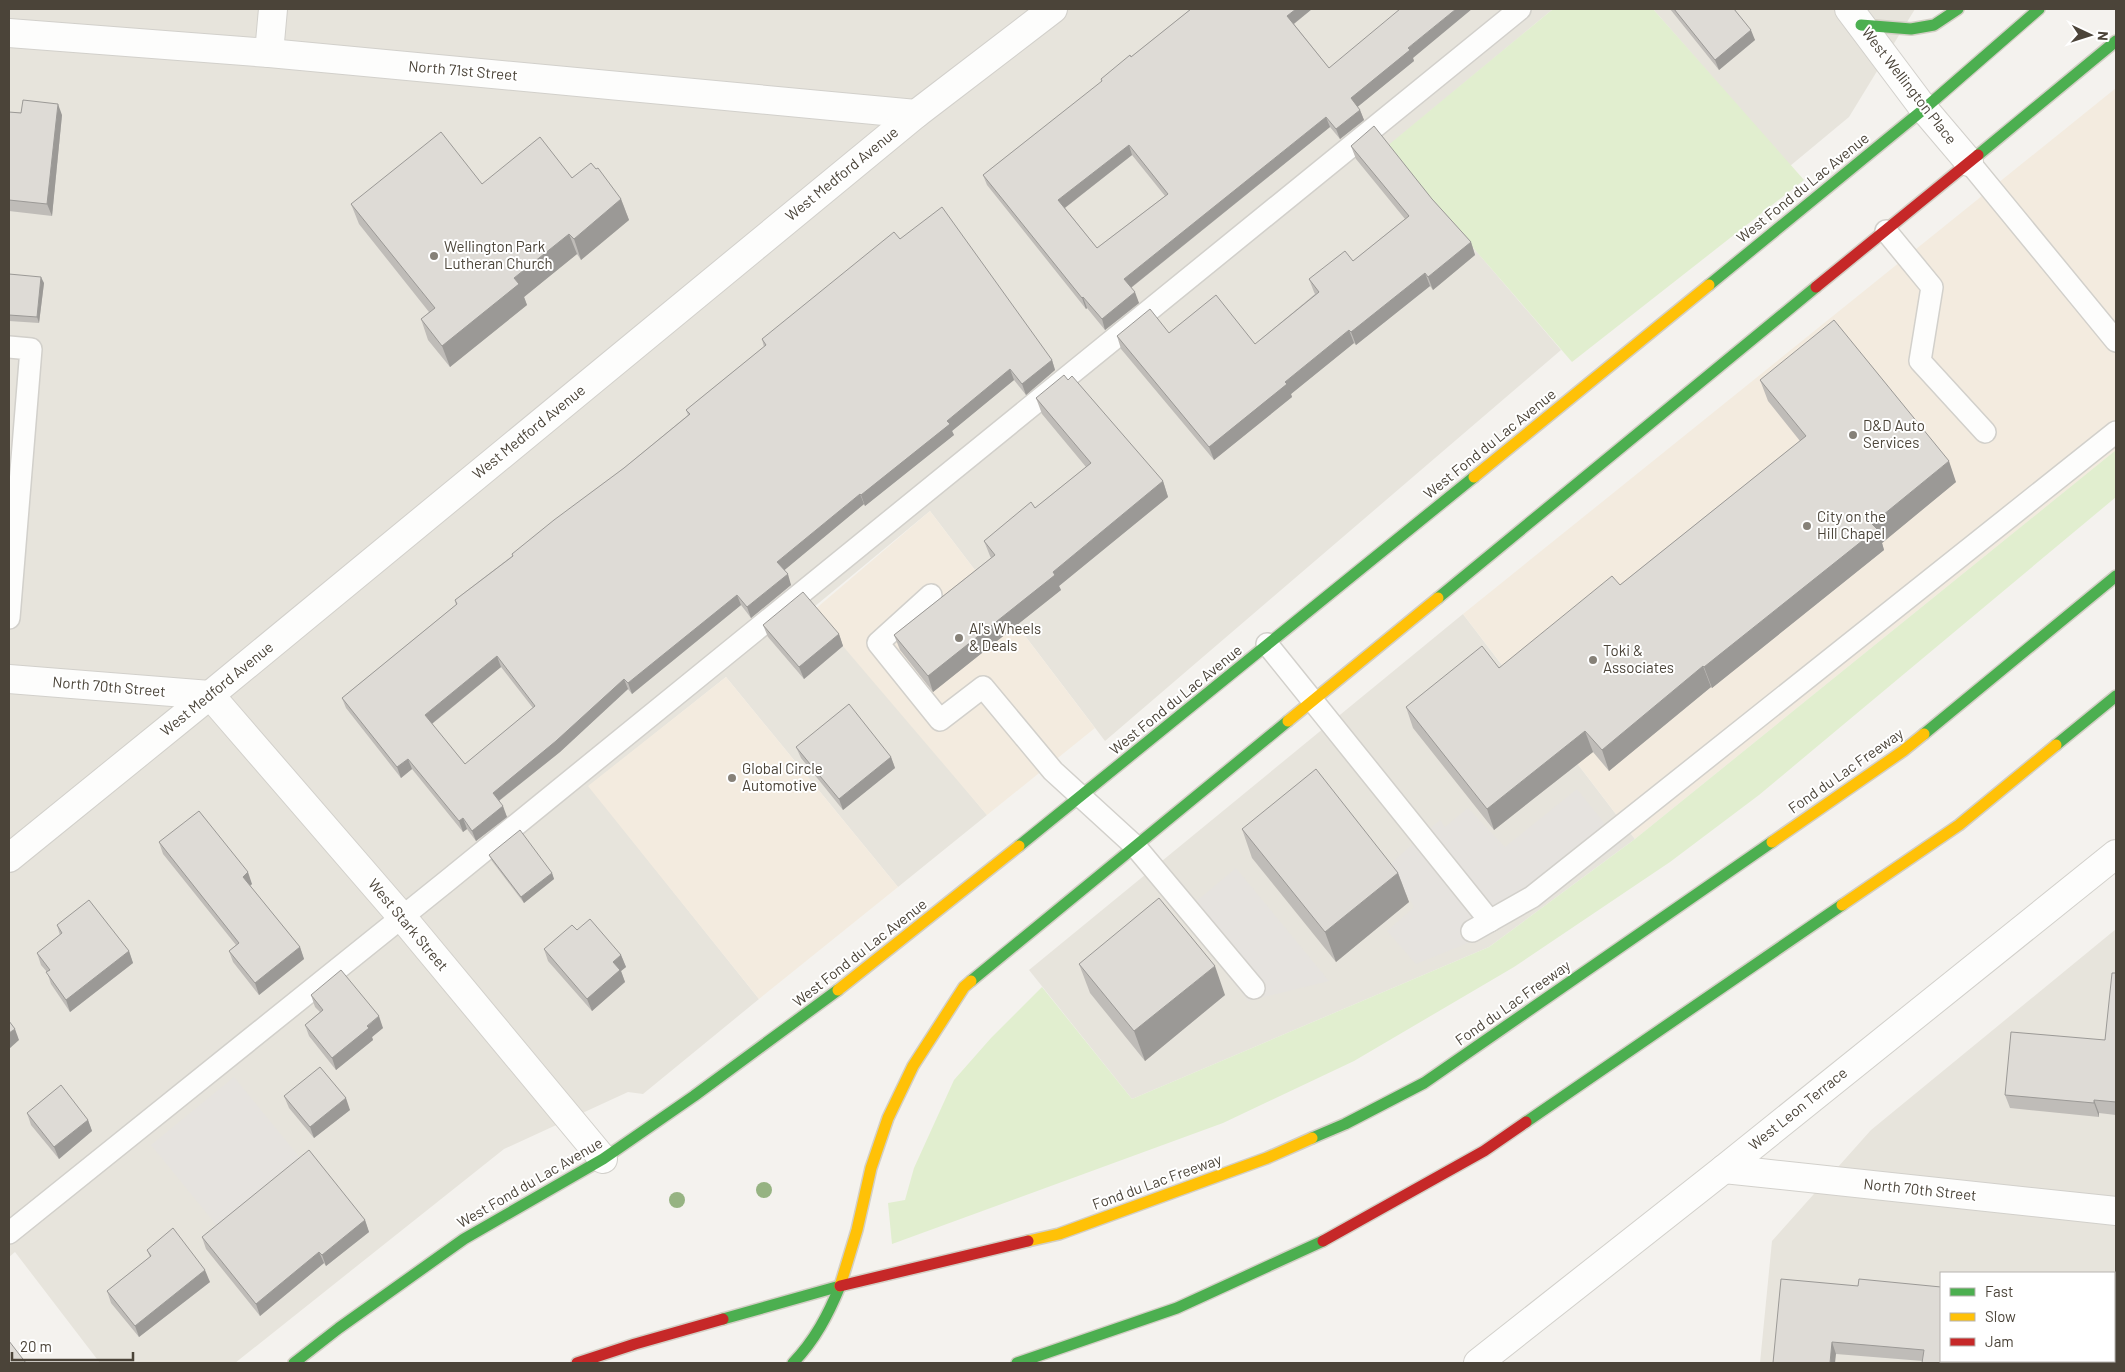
<svg xmlns="http://www.w3.org/2000/svg" width="2125" height="1372" viewBox="0 0 2125 1372" font-family="Barlow,sans-serif">
  <style>
    .residential { fill: #e7e4dc; fill-rule: evenodd }
    .commercial { fill: #f3ebdf }
    .green { fill: #e1eecf }
    .parking { fill: #e6e3df }
    .lines { fill: none; stroke-linecap: round; stroke-linejoin: round }
    .lane-casing { stroke: #d2d0cb; stroke-width: 24 }
    .street-casing { stroke: #d2d0cb; stroke-width: 30 }
    .fast-casing { stroke: #d3cfc5; stroke-width: 14 }
    .slow-casing { stroke: #d3cfc5; stroke-width: 14 }
    .jam-casing { stroke: #d3cfc5; stroke-width: 14 }
    .lane { stroke: #fdfdfc; stroke-width: 21 }
    .street { stroke: #fdfdfc; stroke-width: 28 }
    .fast { stroke: #4caf50; stroke-width: 11 }
    .slow { stroke: #ffc107; stroke-width: 11 }
    .jam { stroke: #c62828; stroke-width: 11 }
    .tree { fill: #96b382 }
    .wall { fill: #bfbcb8; fill-rule: evenodd }
    .shaded-wall { fill: #9b9996 }
    .building { fill: #dedbd6; stroke: #9b9996; fill-rule: evenodd }
    .poi-dot { fill: #868178; stroke: #fff; stroke-width: 2 }
    .labels { text-anchor: middle; stroke-width: 4; stroke-linejoin: round; paint-order: stroke }
    .street-label { font-size: 15px; fill: #4b4439; stroke: #fff }
    .poi-label { font-size: 15px; fill: #4b4439; stroke: #fff; text-anchor: start }
  </style>
  <rect width="100%" height="100%" fill="#f4f2ee"/>
  <!-- residential -->
  <g class="residential">
    <path d="M9,9H1553L1387,147L1561,350L1105,741L930,511L814,607L987,815L898,887L726,677L589,786L759,999L643,1094L628,1092L504,1149L235,1363H100L15,1252L9,1257Z"/>
    <path d="M1653,9H1915L1849,117L1790,166Z"/>
    <path d="M1463,614L1635,839L1489,947L1132,1099L1029,970Z"/>
    <path d="M2116,929V1363H1760L1772,1241L1871,1130ZM1941,1273H2114V1361H1941Z"/>
  </g>
  <!-- commercial -->
  <g class="commercial">
    <path d="M2116,88V450L1635,839L1463,614Z"/>
    <path d="M930,511L1095,728L987,815L813,611Z"/>
    <path d="M726,677L898,887L759,999L588,786Z"/>
  </g>
  <!-- green -->
  <g class="green">
    <path d="M1553,9H1653L1804,180L1572,362L1386,147Z"/>
    <path d="M2116,450V497L1759,795L1670,862L1514,967L1354,1061L1223,1123L892,1244L888,1203L905,1200L914,1168L954,1080L991,1038L1042,987L1132,1099L1489,947L1635,839Z"/>
  </g>
  <!-- parking -->
  <g class="parking">
    <path d="M1577,789L1621,844L1495,932L1416,964L1387,931L1414,907L1388,866L1440,820L1445,827L1468,808L1505,847Z"/>
    <path d="M1236,868L1329,981L1248,1001L1180,915Z"/>
    <path d="M234,1077L301,1159L218,1227L151,1145Z"/>
  </g>
  <g class="lines">
    <!-- lane casing -->
    <g class="lane-casing">
      <g id="lane">
        <path d="M1969,162L2116,341"/>
        <path d="M1886,231L1932,287L1920,361L1985,432"/>
        <path d="M9,347L31,349L9,618"/>
        <path d="M931,595L878,643L940,720L983,687L1053,771L1135,846L1254,988"/>
        <path d="M1267,644L1490,921"/>
        <path d="M1472,931L1532,897L2116,432"/>
        <path d="M9,1233L447,881L1520,9"/>
      </g>
    </g>
    <!-- street casing -->
    <g class="street-casing">
      <g id="street">
        <path d="M1849,9L1924,109L1969,162"/>
        <path d="M9,33L269,53L916,114"/>
        <path d="M269,53L273,9"/>
        <path d="M9,679L210,695L402,917L603,1159"/>
        <path d="M9,858L210,695L916,114L1053,9"/>
        <path d="M1724,1169L2116,1211"/>
        <path d="M1478,1363L1724,1169L2116,854"/>
      </g>
    </g>
    <!-- fast casing -->
    <g class="fast-casing">
      <g id="fast">
        <path d="M1861,25L1911,29L1934,25L1958,9"/>
        <path d="M1978,155L2116,41"/>
        <path d="M1709,285L1924,109L2039,9"/>
        <path d="M1438,598L1816,287"/>
        <path d="M1924,734L2116,576"/>
        <path d="M2056,745L2116,696"/>
        <path d="M1019,846L1474,477"/>
        <path d="M971,981L1288,721"/>
        <path d="M1526,1122L1842,905"/>
        <path d="M1312,1138L1345,1124L1424,1083L1772,842"/>
        <path d="M723,1319L840,1286"/>
        <path d="M294,1363L339,1328L464,1239L603,1159L694,1096L838,990"/>
        <path d="M793,1363C815,1340 828,1315 840,1286"/>
        <path d="M1017,1363L1177,1308L1323,1241"/>
      </g>
    </g>
    <!-- slow casing -->
    <g class="slow-casing">
      <g id="slow">
        <path d="M1474,477L1709,285"/>
        <path d="M1288,721L1438,598"/>
        <path d="M1772,842L1903,751L1924,734"/>
        <path d="M1842,905L1959,825L2056,745"/>
        <path d="M838,990L1019,846"/>
        <path d="M1028,1241L1059,1234L1267,1158L1312,1138"/>
        <path d="M840,1286L857,1230L871,1168L888,1118L913,1066L964,987L971,981"/>
      </g>
    </g>
    <!-- jam casing -->
    <g class="jam-casing">
      <g id="jam">
        <path d="M1816,287L1978,155"/>
        <path d="M1323,1241L1484,1151L1526,1122"/>
        <path d="M840,1286L1028,1241"/>
        <path d="M577,1363L635,1344L723,1319"/>
      </g>
    </g>
    <!-- lane -->
    <use href="#lane" class="lane"/>
    <!-- street -->
    <use href="#street" class="street"/>
    <!-- fast -->
    <use href="#fast" class="fast"/>
    <!-- slow -->
    <use href="#slow" class="slow"/>
    <!-- jam -->
    <use href="#jam" class="jam"/>
  </g>
  <!-- trees -->
  <g class="tree">
    <circle cx="764" cy="1190" r="8"/>
    <circle cx="677" cy="1200" r="8"/>
  </g>
  <!-- wall -->
  <g class="wall">
    <path d="M1191,9H1312L1294,24L1329,68L1413,58L1414,61L1357,107L1360,110L1364,120L1340,139L1330,127L1131,288L1139,303L1105,330L1087,308L1086,309L987,185L983,175L1102,82L1101,79L1131,57ZM1132,155L1165,196L1097,248L1065,208Z"/>
    <path d="M1670,9H1734L1755,40L1719,70Z"/>
    <path d="M9,112L62,115L52,216L9,211Z"/>
    <path d="M1351,146L1432,199L1471,242L1475,255L1433,290L1430,286L1356,345L1354,343L1291,394L1292,397L1214,460L1121,349L1117,336L1169,333L1255,344L1315,294L1314,292L1309,279L1353,261L1405,219L1356,159Z"/>
    <path d="M572,178L621,199L629,220L581,260L577,254L524,297L527,305L450,367L428,340L421,319L429,312L359,224L351,204L482,184Z"/>
    <path d="M900,239L1052,360L1055,370L1026,395L1014,380L952,431L954,435L865,506L864,504L784,570L791,585L751,618L741,605L632,694L628,689L560,752L499,801L507,817L476,841L467,829L463,832L412,769L401,778L346,708L342,698L456,605L455,600L512,556V554L624,468L688,415L686,410L764,347L762,339ZM501,667L533,708L465,764L432,724Z"/>
    <path d="M9,274L44,283L39,323L9,321Z"/>
    <path d="M1068,380L1163,481L1168,497L1059,586L1061,590L933,692L900,650L894,635L991,558L990,556L984,541L1035,508L1086,467L1042,414L1036,398Z"/>
    <path d="M1760,380L1956,482L1882,543L1884,550L1712,688L1711,687L1609,771L1593,752L1494,830L1413,728L1406,707L1499,668L1620,585L1800,441L1768,401Z"/>
    <path d="M763,625L839,634L843,646L804,679L768,637Z"/>
    <path d="M796,747L891,757L895,768L843,810L801,758Z"/>
    <path d="M1242,829L1398,873L1409,902L1336,962L1252,858Z"/>
    <path d="M159,842L252,884L250,886L300,947L304,959L259,995L233,962L229,951L236,945L163,854Z"/>
    <path d="M489,855L552,873L554,879L524,903L492,861Z"/>
    <path d="M57,925L129,951L133,963L70,1012L51,984L47,972L41,965L37,953L60,935Z"/>
    <path d="M577,930L621,955L626,967L621,971L625,982L592,1011L548,961L544,949Z"/>
    <path d="M1079,964L1225,995L1145,1061L1090,993Z"/>
    <path d="M2116,973V1115L2099,1113V1117L2010,1108L2005,1095L2105,1040Z"/>
    <path d="M311,995L383,1028L372,1037L373,1040L336,1070L309,1036L305,1025L320,1012L315,1007Z"/>
    <path d="M284,1096L350,1110L314,1138L289,1108Z"/>
    <path d="M27,1113L88,1120L92,1131L59,1159L31,1125Z"/>
    <path d="M365,1220L369,1232L326,1266L324,1263L260,1316L206,1249L202,1237Z"/>
    <path d="M147,1250L210,1282L139,1337L111,1303L107,1291L150,1257Z"/>
    <path d="M1858,1286L1941,1361H1923L1836,1354L1773,1363Z"/>
  </g>
  <!-- shaded-wall -->
  <g class="shaded-wall">
    <path d="M1296,9H1312L1291,26L1287,16Z"/>
    <path d="M1456,9H1472L1413,58L1414,61L1355,109L1351,98L1408,48Z"/>
    <path d="M1751,30L1755,40L1719,70L1715,60Z"/>
    <path d="M58,104L62,115L52,216L47,204Z"/>
    <path d="M1360,110L1364,120L1340,139L1336,129Z"/>
    <path d="M1326,117L1330,127L1128,290L1124,279Z"/>
    <path d="M1129,145L1132,155L1062,210L1058,200Z"/>
    <path d="M621,199L629,220L581,260L574,239Z"/>
    <path d="M569,234L577,254L524,297L527,305L450,367L442,346L514,278Z"/>
    <path d="M1471,242L1475,255L1433,290L1428,277Z"/>
    <path d="M1425,273L1430,286L1356,345L1351,332Z"/>
    <path d="M41,277L44,283L39,323L37,317Z"/>
    <path d="M1135,292L1139,303L1105,330L1102,319Z"/>
    <path d="M1083,297L1087,308L1086,309L1082,298Z"/>
    <path d="M1349,330L1354,343L1291,394L1292,397L1214,460L1209,447L1285,382Z"/>
    <path d="M1052,360L1055,370L1026,395L1022,384Z"/>
    <path d="M1010,369L1014,380L952,431L954,435L865,506L861,495L947,421Z"/>
    <path d="M1949,461L1956,482L1882,543L1884,550L1712,688L1704,667L1872,524Z"/>
    <path d="M1163,481L1168,497L1059,586L1061,590L933,692L928,676L1053,572Z"/>
    <path d="M860,494L864,504L781,573L777,562Z"/>
    <path d="M788,574L791,585L751,618L747,607Z"/>
    <path d="M737,595L741,605L632,694L628,683Z"/>
    <path d="M839,634L843,646L804,679L799,667Z"/>
    <path d="M497,656L501,667L429,726L425,715Z"/>
    <path d="M1703,666L1711,687L1609,771L1602,750Z"/>
    <path d="M624,679L628,689L560,752L496,803L493,793Z"/>
    <path d="M1585,731L1593,752L1494,830L1487,809Z"/>
    <path d="M891,757L895,768L843,810L839,799Z"/>
    <path d="M408,759L412,769L401,778L397,767Z"/>
    <path d="M503,806L507,817L476,841L472,831Z"/>
    <path d="M463,818L467,829L463,832L459,821Z"/>
    <path d="M248,872L252,884L247,888L243,877Z"/>
    <path d="M552,873L554,879L524,903L521,897Z"/>
    <path d="M1398,873L1409,902L1336,962L1325,932Z"/>
    <path d="M300,947L304,959L259,995L255,983Z"/>
    <path d="M129,951L133,963L70,1012L66,1000Z"/>
    <path d="M621,955L626,967L621,971L625,982L592,1011L587,999L613,962Z"/>
    <path d="M1215,966L1225,995L1145,1061L1134,1031Z"/>
    <path d="M379,1016L383,1028L372,1037L373,1040L336,1070L332,1058Z"/>
    <path d="M15,1029L19,1040L9,1049V1033Z"/>
    <path d="M346,1098L350,1110L314,1138L310,1127Z"/>
    <path d="M2094,1100L2099,1113V1117L2094,1103Z"/>
    <path d="M88,1120L92,1131L59,1159L54,1147Z"/>
    <path d="M365,1220L369,1232L326,1266L322,1255Z"/>
    <path d="M319,1252L324,1263L260,1316L256,1304Z"/>
    <path d="M205,1270L210,1282L139,1337L135,1326Z"/>
    <path d="M1832,1342L1836,1354L1835,1363H1830Z"/>
  </g>
  <!-- building -->
  <g class="building">
    <path d="M1191,9H1296L1287,16L1329,68L1400,9H1456L1408,48L1410,50L1351,98L1360,110L1336,129L1326,117L1124,279L1135,292L1102,319L1083,297L1082,298L983,175L1102,81L1101,79L1130,55L1131,57ZM1129,145L1168,194L1097,248L1058,200Z"/>
    <path d="M1674,9H1734L1751,30L1715,60Z"/>
    <path d="M23,100L58,104L47,204L9,200V112L21,113Z"/>
    <path d="M1374,126L1432,199L1471,242L1428,277L1425,273L1351,332L1349,330L1285,382L1287,384L1209,447L1117,336L1150,309L1169,333L1216,295L1255,344L1319,292L1309,279L1345,251L1353,261L1409,216L1351,146Z"/>
    <path d="M441,132L482,184L540,137L572,178L591,163L596,169L598,168L621,199L574,239L569,234L514,278L519,284L442,346L421,319L435,308L351,204Z"/>
    <path d="M942,207L1052,360L1022,384L1010,369L947,421L950,424L861,495L860,494L777,562L788,574L747,607L737,595L628,683L624,679L556,741L493,793L503,806L472,831L463,818L459,821L408,759L397,767L342,698L457,604L455,600L513,556L512,554L554,520L624,468L690,414L686,410L766,345L762,339L894,232L900,239ZM497,656L535,706L465,764L425,715Z"/>
    <path d="M9,274L41,277L37,317L9,315Z"/>
    <path d="M1834,320L1949,461L1872,524L1877,529L1704,667L1703,666L1602,750L1585,731L1487,809L1406,707L1482,646L1499,668L1612,576L1620,585L1806,436L1760,380Z"/>
    <path d="M1064,375L1068,380L1072,376L1163,481L1053,572L1055,575L928,676L894,635L995,555L984,541L1031,502L1035,508L1091,463L1036,398Z"/>
    <path d="M803,592L839,634L799,667L763,625Z"/>
    <path d="M849,704L891,757L839,799L796,747Z"/>
    <path d="M1316,769L1398,873L1325,932L1242,829Z"/>
    <path d="M199,811L248,872L243,877L300,947L255,983L229,951L239,943L159,842Z"/>
    <path d="M520,830L552,873L521,897L489,855Z"/>
    <path d="M1159,898L1215,966L1134,1031L1079,964Z"/>
    <path d="M89,900L129,951L66,1000L46,972L50,970L37,953L62,933L57,925Z"/>
    <path d="M590,919L621,955L613,962L620,970L587,999L544,949L572,925L577,930Z"/>
    <path d="M341,970L379,1016L367,1026L369,1028L332,1058L305,1025L323,1010L311,995Z"/>
    <path d="M2112,973H2116V1102L2094,1100V1103L2005,1095L2011,1032L2105,1040Z"/>
    <path d="M9,1021L15,1029L9,1033Z"/>
    <path d="M320,1067L346,1098L310,1127L284,1096Z"/>
    <path d="M61,1085L88,1120L54,1147L27,1113Z"/>
    <path d="M309,1150L365,1220L322,1255L319,1252L256,1304L202,1237Z"/>
    <path d="M173,1228L205,1270L135,1326L107,1291L151,1256L147,1250Z"/>
    <path d="M1781,1279L1858,1286L1859,1279L1941,1287V1361H2114V1306H2116V1363H1922L1924,1350L1832,1342L1830,1363H1773Z"/>
    <path d="M9,1341L26,1363H9Z"/>
  </g>
  <!-- markers -->
  <g class="poi-dot">
    <circle cx="434" cy="256" r="5"/>
    <circle cx="1853" cy="435" r="5"/>
    <circle cx="1807" cy="526" r="5"/>
    <circle cx="959" cy="638" r="5"/>
    <circle cx="1593" cy="660" r="5"/>
    <circle cx="732" cy="778" r="5"/>
  </g>
  <g class="labels">
    <!-- street labels -->
    <g class="street-label">
      <text transform="translate(463 71) rotate(5)" y="5">North 71st Street</text>
      <text transform="translate(1909 86) rotate(52)" y="5">West Wellington Place</text>
      <text transform="translate(842 174) rotate(-39)" y="5">West Medford Avenue</text>
      <text transform="translate(1803 188) rotate(-39)" y="5">West Fond du Lac Avenue</text>
      <text transform="translate(529 432) rotate(-39)" y="5">West Medford Avenue</text>
      <text transform="translate(1490 444) rotate(-39)" y="5">West Fond du Lac Avenue</text>
      <text transform="translate(109 687) rotate(5)" y="5">North 70th Street</text>
      <text transform="translate(217 689) rotate(-39)" y="5">West Medford Avenue</text>
      <text transform="translate(1176 700) rotate(-39)" y="5">West Fond du Lac Avenue</text>
      <text transform="translate(1846 771) rotate(-35)" y="5">Fond du Lac Freeway</text>
      <text transform="translate(408 925) rotate(50)" y="5">West Stark Street</text>
      <text transform="translate(860 953) rotate(-38)" y="5">West Fond du Lac Avenue</text>
      <text transform="translate(1513 1003) rotate(-35)" y="5">Fond du Lac Freeway</text>
      <text transform="translate(1798 1109) rotate(-39)" y="5">West Leon Terrace</text>
      <text transform="translate(1157 1182) rotate(-20)" y="5">Fond du Lac Freeway</text>
      <text transform="translate(530 1183) rotate(-30)" y="5">West Fond du Lac Avenue</text>
      <text transform="translate(1920 1190) rotate(6)" y="5">North 70th Street</text>
    </g>
    <!-- poi labels -->
    <g class="poi-label">
      <text x="444" y="252">Wellington Park<tspan x="444" dy="17">Lutheran Church</tspan></text>
      <text x="1863" y="431">D&amp;D Auto<tspan x="1863" dy="17">Services</tspan></text>
      <text x="1817" y="522">City on the<tspan x="1817" dy="17">Hill Chapel</tspan></text>
      <text x="969" y="634">Al's Wheels<tspan x="969" dy="17">&amp; Deals</tspan></text>
      <text x="1603" y="656">Toki &amp;<tspan x="1603" dy="17">Associates</tspan></text>
      <text x="742" y="774">Global Circle<tspan x="742" dy="17">Automotive</tspan></text>
    </g>
  </g>
  <!-- border -->
  <rect width="2125" height="1372" fill="none" stroke="#4b4439" stroke-width="20"/>
  <!-- legend -->
  <rect x="1940" y="1272" width="175" height="90" fill="#ffffff" stroke="#b7b4b0"/>
  <rect x="1950" y="1288" width="25" height="8" fill="#4caf50" stroke="#b7b4b0"/>
  <text x="1985" y="1297" font-size="15" fill="#4b4439">Fast</text>
  <rect x="1950" y="1313" width="25" height="8" fill="#ffc107" stroke="#b7b4b0"/>
  <text x="1985" y="1322" font-size="15" fill="#4b4439">Slow</text>
  <rect x="1950" y="1338" width="25" height="8" fill="#c62828" stroke="#b7b4b0"/>
  <text x="1985" y="1347" font-size="15" fill="#4b4439">Jam</text>
  <!-- north arrow -->
  <g transform="translate(2090 35) rotate(94)" stroke="#ffffff" stroke-width="4" paint-order="stroke">
  <path d="M0-4L9 19L0 12L-9 19Z" fill="#4b4439"/>
  <text y="-8" font-size="14" font-weight="bold" text-anchor="middle" fill="#4b4439">N</text>
  </g>
  <!-- scale -->
  <path d="M12 1352v8h121v-8" fill="none" stroke="#4b4439" stroke-width="2.5"/>
  <text x="20" y="1352" font-size="15" fill="#4b4439" stroke="#ffffff" stroke-width="4" paint-order="stroke">20 m</text>
</svg>
